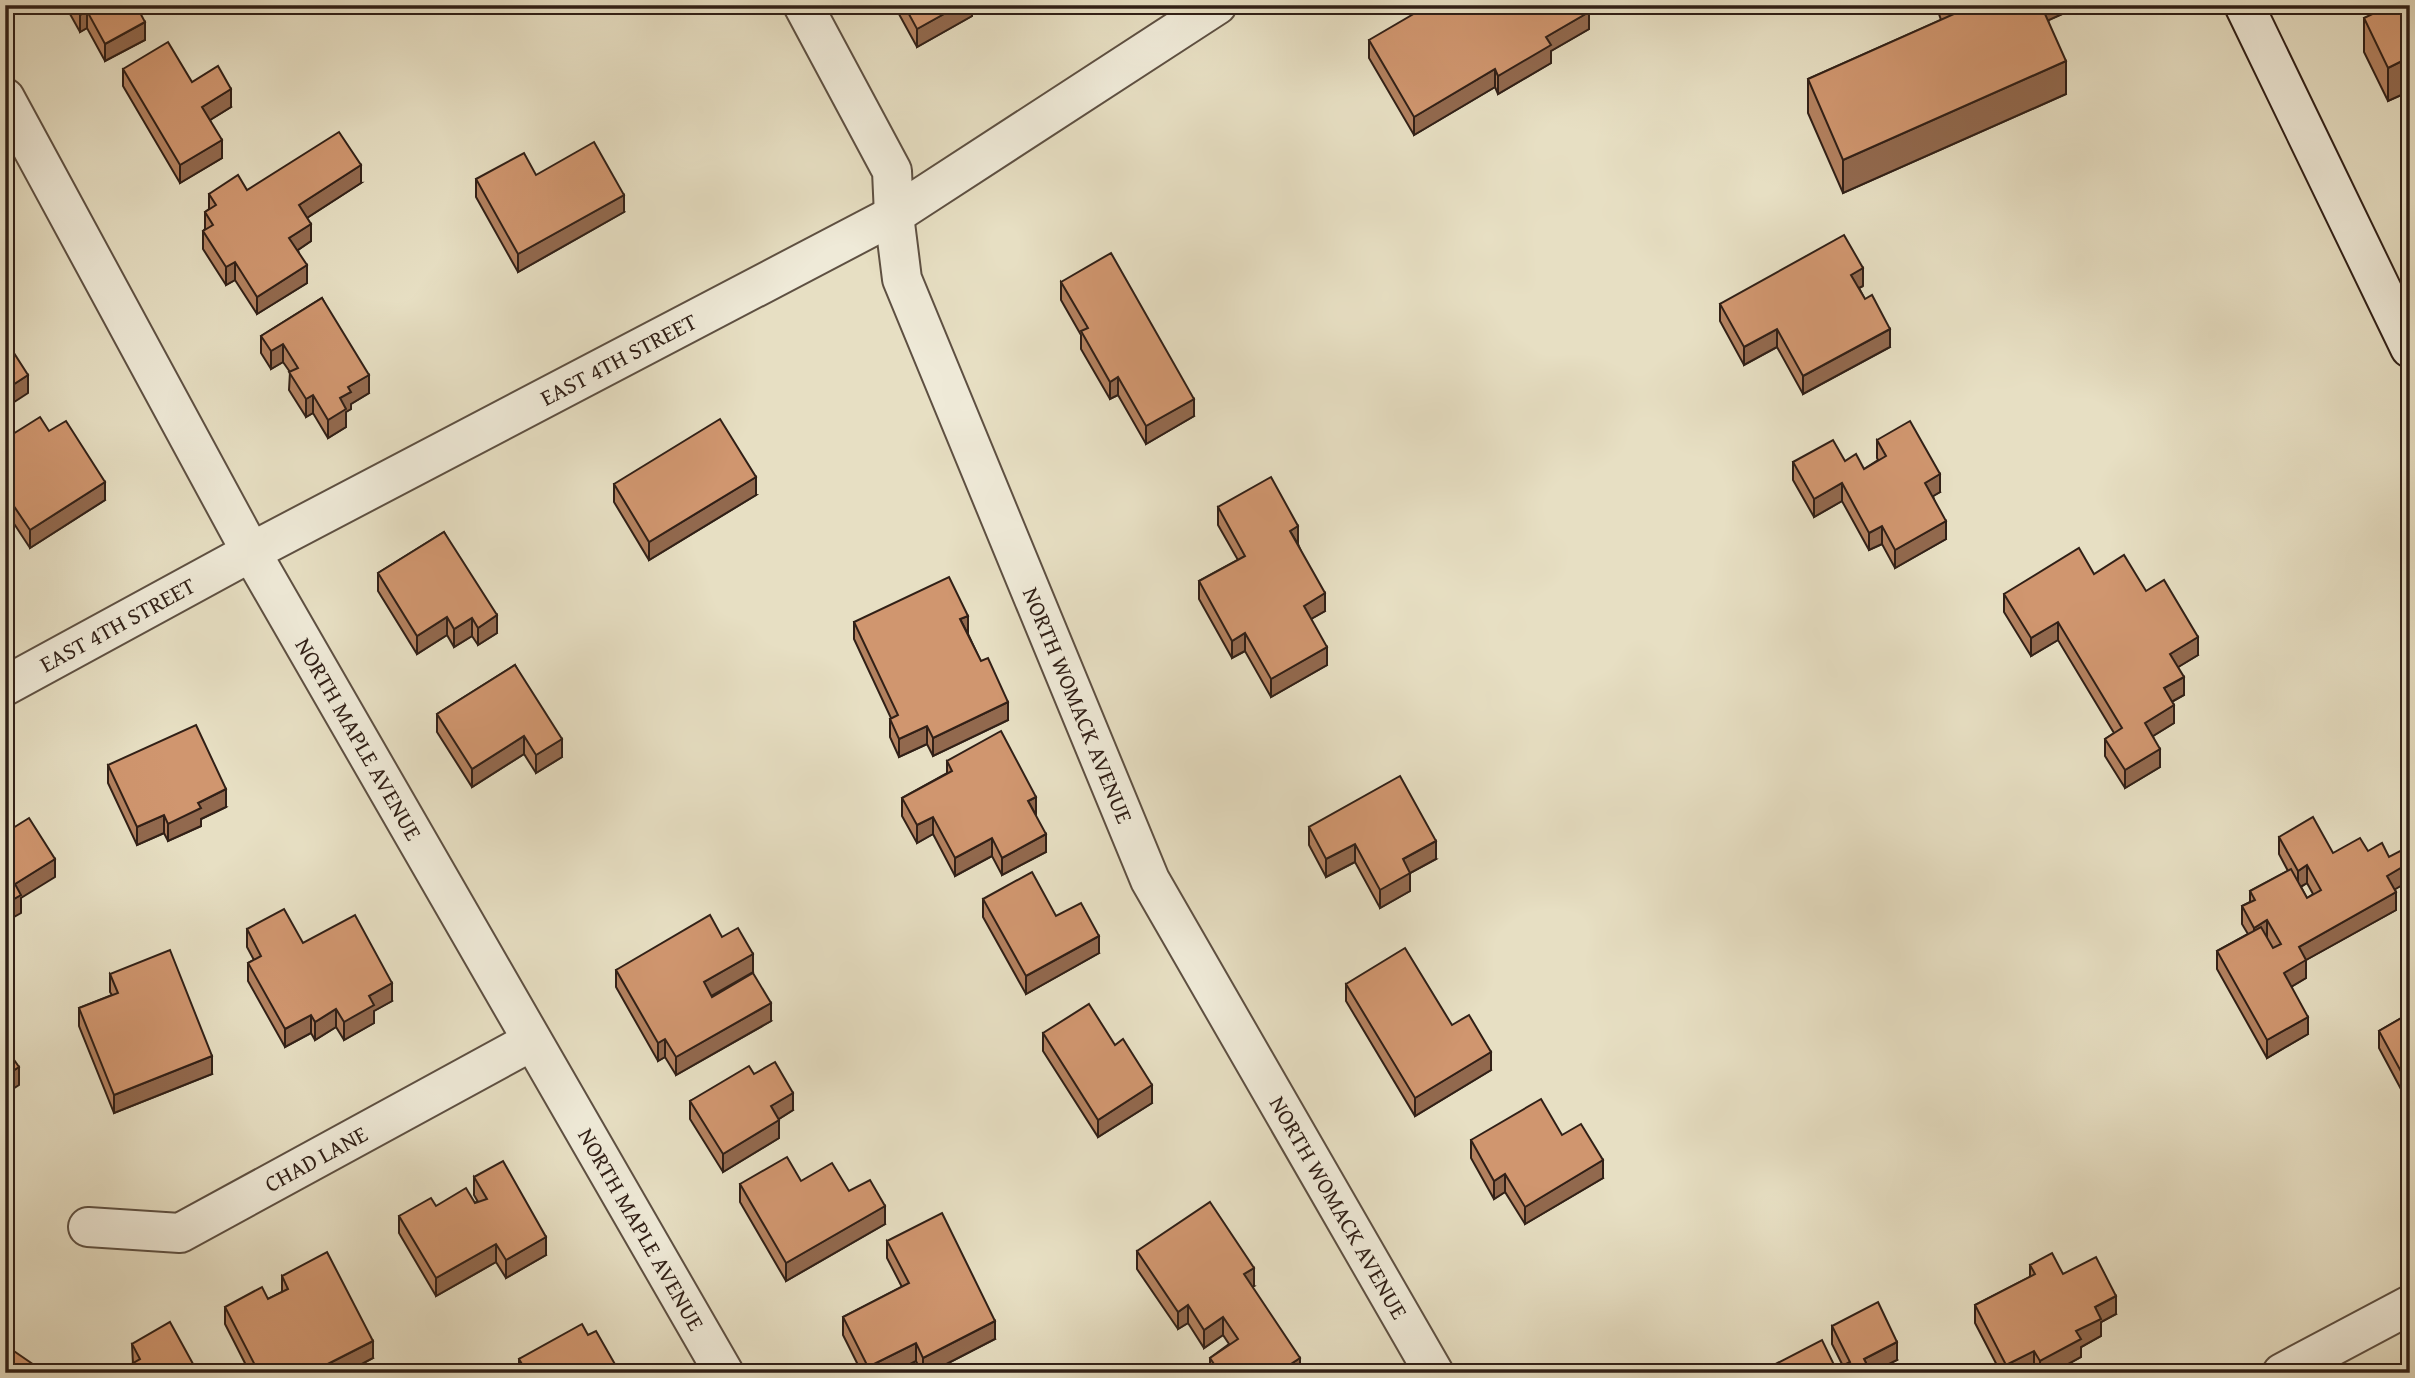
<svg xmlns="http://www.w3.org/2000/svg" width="2415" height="1378" viewBox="0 0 2415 1378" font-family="'Gentium Book Plus',serif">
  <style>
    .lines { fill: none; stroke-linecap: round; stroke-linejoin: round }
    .minor-casing { stroke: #5e5042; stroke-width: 42 }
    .secondary-casing { stroke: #312017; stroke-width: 42 }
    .minor { stroke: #efead8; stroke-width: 38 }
    .secondary { stroke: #efead8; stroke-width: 38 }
    .wall { fill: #b3815f; stroke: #312017; stroke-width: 2; fill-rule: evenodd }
    .shaded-wall { fill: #92694e; stroke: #312017; stroke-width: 2 }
    .building { fill: #d0966f; stroke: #312017; stroke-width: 2 }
    .labels { text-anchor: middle; stroke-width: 5; stroke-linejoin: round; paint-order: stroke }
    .street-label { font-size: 23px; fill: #312017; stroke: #efead8 }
  </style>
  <rect width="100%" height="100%" fill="#e7dfc3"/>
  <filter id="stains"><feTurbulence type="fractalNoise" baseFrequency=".00286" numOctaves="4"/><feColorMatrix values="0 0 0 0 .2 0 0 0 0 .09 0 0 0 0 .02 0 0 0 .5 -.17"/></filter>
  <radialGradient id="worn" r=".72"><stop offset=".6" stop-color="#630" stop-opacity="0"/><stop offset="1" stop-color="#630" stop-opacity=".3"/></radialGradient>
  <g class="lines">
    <!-- minor casing -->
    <g class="minor-casing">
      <g id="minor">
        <path id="s1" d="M803,5L892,171L894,215L902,279L1150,880L1434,1373"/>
        <path id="s2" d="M5,98L251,552L724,1373"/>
        <path id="s3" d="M5,686L251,552L894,215L1217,5"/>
        <path id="s4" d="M88,1227L180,1233L532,1041"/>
        <path d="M2282,1373L2410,1305"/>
      </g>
    </g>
    <!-- secondary casing -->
    <g class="secondary-casing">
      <path id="secondary" d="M2244,5L2410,348"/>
    </g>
    <!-- minor -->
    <use href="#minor" class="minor"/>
    <!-- secondary -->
    <use href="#secondary" class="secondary"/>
  </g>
  <!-- wall -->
  <g class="wall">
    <path d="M65,5H140V13L145,40L105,61L87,28L80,32Z"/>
    <path d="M894,5H972V16L917,47Z"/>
    <path d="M1936,5H2071V10L2048,20L2066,94L1843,193L1808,113V79L1941,20Z"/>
    <path d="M2410,5V91L2388,101L2364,52V18Z"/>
    <path d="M1587,9L1589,29L1551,51V63L1498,94L1495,87L1414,135L1369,58V40Z"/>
    <path d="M123,69L192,82L231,107L210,120L222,158L180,183L123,86Z"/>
    <path d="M536,175L624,212L518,272L476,197V179Z"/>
    <path d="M361,183L307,218L311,241L298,250L307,283L257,314L235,280L226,285L203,249V231L205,229V212L209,209V194L247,190Z"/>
    <path d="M1061,282L1194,416L1146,444L1118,395L1110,399L1081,349V335L1061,300Z"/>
    <path d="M1863,286L1859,288L1890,347L1803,394L1777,347L1744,365L1720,321V304Z"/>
    <path d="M322,298L369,393L351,404V409L346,412V427L328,438L313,413L306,417L289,390L290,372L283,362L271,369L261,353V336Z"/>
    <path d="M49,431L105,500L30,548L5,510V439Z"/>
    <path d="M1877,440L1940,492L1933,496L1946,539L1895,568L1882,544L1869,550L1842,501L1814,517L1793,480V462L1845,461L1864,469L1878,460L1877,458Z"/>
    <path d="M614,484L756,495L649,560L614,502Z"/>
    <path d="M1218,507L1298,544L1325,611L1311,619L1327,665L1271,697L1245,651L1232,658L1199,599V581L1238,560L1218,525Z"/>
    <path d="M444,532L497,633L478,645L472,636L454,647L447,635L417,654L378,591V573Z"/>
    <path d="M2094,574L2146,591L2198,655L2178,667L2184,695L2172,702L2174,723L2153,736L2160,767L2125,788L2105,756V739L2114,733L2058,640L2031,656L2004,612V594Z"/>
    <path d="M854,622L968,634L1008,720L933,756L927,744L899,757L890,737V719L891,718L854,639Z"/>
    <path d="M515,665L562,757L536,773L524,754L472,787L437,732V714Z"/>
    <path d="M947,761L1035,815L1046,852L1002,875L992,856L955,876L933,834L917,843L902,816V798L947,773Z"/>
    <path d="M108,765L226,807L201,819V826L168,841L164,833L137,845L108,783Z"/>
    <path d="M1309,827L1436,859L1410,873V891L1380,908L1355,862L1326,877L1309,845Z"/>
    <path d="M2279,837L2333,853L2368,851L2389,857L2409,881L2395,889L2396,910L2306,960V978L2291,987L2308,1034L2267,1058L2217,969V951L2248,934L2242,924V906L2250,902V891L2288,871L2279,854ZM2307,883L2313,894L2307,898L2301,887Z"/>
    <path d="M983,899L1056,916L1099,953L1026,994L983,917Z"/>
    <path d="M247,929L303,943L392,1001L374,1011V1023L344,1040L336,1027L315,1040L311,1033L285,1047L248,981V963L254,960L247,947Z"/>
    <path d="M722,937L753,972L712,997L771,1021L676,1075L665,1057L658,1061L616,987V970Z"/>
    <path d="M110,974L212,1074L114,1113L79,1026V1008L112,995L110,992Z"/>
    <path d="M1346,984L1452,1025L1491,1070L1415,1116L1346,1001Z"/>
    <path d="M2410,1013V1106L2379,1048V1031Z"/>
    <path d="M1043,1033L1115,1045L1152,1103L1098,1137L1043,1051Z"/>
    <path d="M754,1074L793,1110L779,1119V1138L723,1172L690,1119V1101Z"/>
    <path d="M1562,1135L1603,1178L1525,1224L1505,1192L1494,1199L1471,1158V1140Z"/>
    <path d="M2410,1139V1162L2408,1159V1141Z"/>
    <path d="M474,1177L546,1255L506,1278L496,1262L436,1296L399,1233V1216L436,1206L478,1202L474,1195Z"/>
    <path d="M801,1181L849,1191L885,1224L786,1281L740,1202V1184Z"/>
    <path d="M887,1241L995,1339L929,1373H922L916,1361L893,1373H862L843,1335V1317L902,1287L887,1258Z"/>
    <path d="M1137,1251L1254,1286L1252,1287L1300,1373H1210V1358L1229,1344L1223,1335L1204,1348L1188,1323L1178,1329L1137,1269Z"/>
    <path d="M2030,1265L2063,1274L2116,1314L2101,1322V1336L2081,1347V1357L2052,1373H2036L2034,1369L2026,1373H2001L1975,1323V1305L2030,1277Z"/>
    <path d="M282,1276L373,1358L345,1373H250L225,1324V1307L268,1299L282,1292Z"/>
    <path d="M1832,1326L1897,1360L1871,1373H1766V1369H1836L1843,1366L1832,1344Z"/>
    <path d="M588,1335L620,1373H519V1359Z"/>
    <path d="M132,1344L198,1373L133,1364Z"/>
  </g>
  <!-- shaded-wall -->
  <g class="shaded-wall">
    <path d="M960,5H972V16L917,47V29Z"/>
    <path d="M1580,5H1594L1580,14Z"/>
    <path d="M2036,5H2071V10L2036,26Z"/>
    <path d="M87,11V28L80,32V15Z"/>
    <path d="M1589,12V29L1551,51V63L1498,94V76L1546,37Z"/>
    <path d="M145,22V40L105,61V44Z"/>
    <path d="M2410,57V91L2388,101V68Z"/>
    <path d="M2066,61V94L1843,193V160Z"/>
    <path d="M1495,69V87L1414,135V117Z"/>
    <path d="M231,89V107L202,125V107Z"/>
    <path d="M222,140V158L180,183V165Z"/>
    <path d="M361,165V183L299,223V205Z"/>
    <path d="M624,195V212L518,272V254Z"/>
    <path d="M311,224V241L289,256V238Z"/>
    <path d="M235,262V280L226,285V267Z"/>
    <path d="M307,265V283L257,314V297Z"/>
    <path d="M1863,268V286L1851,292V275Z"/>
    <path d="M1777,329V347L1744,365V347Z"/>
    <path d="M1890,329V347L1803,394V376Z"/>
    <path d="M283,344V362L271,369V351Z"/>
    <path d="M28,375V393L5,408V390Z"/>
    <path d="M369,375V393L351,404V409L346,412V427L328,438V420L340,398L348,387Z"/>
    <path d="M1118,377V395L1110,399V382Z"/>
    <path d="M313,395V413L306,417V399Z"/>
    <path d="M1194,399V416L1146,444V426Z"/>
    <path d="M1940,474V492L1925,501V483Z"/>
    <path d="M756,477V495L649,560V542Z"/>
    <path d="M105,482V500L30,548V530Z"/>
    <path d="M1842,483V501L1814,517V499Z"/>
    <path d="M1946,521V539L1895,568V550Z"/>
    <path d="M1298,526V544L1290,531Z"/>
    <path d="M1882,526V544L1869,550V533Z"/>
    <path d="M1325,593V611L1304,623V606Z"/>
    <path d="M497,615V633L478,645V628Z"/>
    <path d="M968,616V634L960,619Z"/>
    <path d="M447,617V635L417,654V636Z"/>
    <path d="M472,618V636L454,647V629Z"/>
    <path d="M2058,622V640L2031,656V638Z"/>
    <path d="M1245,633V651L1232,658V641Z"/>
    <path d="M2198,637V655L2170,672V654Z"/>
    <path d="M1327,647V665L1271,697V679Z"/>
    <path d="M2184,677V695L2164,706V688Z"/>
    <path d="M1008,702V720L933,756V738Z"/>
    <path d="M2174,705V723L2145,741V723Z"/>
    <path d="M927,726V744L899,757V739Z"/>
    <path d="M524,736V754L472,787V769Z"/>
    <path d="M562,739V757L536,773V755Z"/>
    <path d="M2160,749V767L2125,788V770Z"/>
    <path d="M226,789V807L201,819V826L168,841V824L198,803Z"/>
    <path d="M1036,797V815L1028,801Z"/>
    <path d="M164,815V833L137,845V827Z"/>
    <path d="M933,817V834L917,843V825Z"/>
    <path d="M1046,834V852L1002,875V858Z"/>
    <path d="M992,838V856L955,876V858Z"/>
    <path d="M1436,841V859L1410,873V891L1380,908V890L1403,859Z"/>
    <path d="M1355,844V862L1326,877V859Z"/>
    <path d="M55,859V877L21,898V913L5,922V904L15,884Z"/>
    <path d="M2409,863V881L2387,894V876Z"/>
    <path d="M2307,865V883L2298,888V871Z"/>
    <path d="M2396,892V910L2306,960V978L2284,991V973L2299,947Z"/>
    <path d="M2267,920V938L2254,946V928Z"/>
    <path d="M1099,936V953L1026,994V976Z"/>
    <path d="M753,954V972L704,1000V982Z"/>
    <path d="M392,983V1001L374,1011V1023L344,1040V1022L369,996Z"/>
    <path d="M771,1003V1021L676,1075V1057Z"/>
    <path d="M336,1009V1027L315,1040V1022Z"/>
    <path d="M311,1015V1033L285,1047V1029Z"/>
    <path d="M2308,1017V1034L2267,1058V1040Z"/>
    <path d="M665,1039V1057L658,1061V1043Z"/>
    <path d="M1491,1052V1070L1415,1116V1098Z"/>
    <path d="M212,1056V1074L114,1113V1095Z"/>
    <path d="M19,1067V1085L5,1094V1076Z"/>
    <path d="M1152,1085V1103L1098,1137V1120Z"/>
    <path d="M793,1093V1110L771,1124V1106Z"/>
    <path d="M779,1120V1138L723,1172V1154Z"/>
    <path d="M1603,1160V1178L1525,1224V1207Z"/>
    <path d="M1505,1174V1192L1494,1199V1181Z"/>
    <path d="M885,1206V1224L786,1281V1263Z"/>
    <path d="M546,1237V1255L506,1278V1260Z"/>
    <path d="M496,1244V1262L436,1296V1278Z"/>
    <path d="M1254,1268V1286L1244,1292V1274Z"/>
    <path d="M2116,1296V1314L2101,1322V1336L2081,1347V1357L2052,1373H2040V1361L2076,1331L2095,1307Z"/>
    <path d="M1188,1305V1323L1178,1329V1312Z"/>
    <path d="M1223,1317V1335L1204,1348V1330Z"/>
    <path d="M995,1321V1339L929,1373H923V1358Z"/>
    <path d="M373,1341V1358L345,1373H310Z"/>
    <path d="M1897,1342V1360L1871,1373L1864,1359Z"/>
    <path d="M916,1343V1361L893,1373H868V1367Z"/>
    <path d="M2034,1351V1369L2026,1373H2006V1365Z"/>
    <path d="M1300,1358V1373H1277Z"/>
  </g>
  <!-- building -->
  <g class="building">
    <path d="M75,5H136L145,22L105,44L87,11L80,15Z"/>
    <path d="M904,5H960L917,29Z"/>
    <path d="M1429,5H1585L1589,12L1546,37L1551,45L1498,76L1495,69L1414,117L1369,40Z"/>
    <path d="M1950,5H2041L2066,61L1843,160L1808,79L1954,14Z"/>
    <path d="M2391,5H2410V57L2388,68L2364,18Z"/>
    <path d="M168,42L192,82L218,66L231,89L202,107L222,140L180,165L123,69Z"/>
    <path d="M339,132L361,165L299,205L311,224L289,238L307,265L257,297L235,262L226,267L203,231L213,225L205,212L216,205L209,194L238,175L247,190Z"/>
    <path d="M594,142L624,195L518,254L476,179L524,153L536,175Z"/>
    <path d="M1844,235L1863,268L1851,275L1865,299L1872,295L1890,329L1803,376L1777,329L1744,347L1720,304Z"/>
    <path d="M1111,253L1194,399L1146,426L1118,377L1110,382L1081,331L1088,328L1061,282Z"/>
    <path d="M322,298L369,375L348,387L351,392L340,398L346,409L328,420L313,395L306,399L289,372L298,368L283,344L271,351L261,336Z"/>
    <path d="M5,339L28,375L5,390Z"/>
    <path d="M40,417L49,431L66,421L105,482L30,530L5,493V475L11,471L5,462V439Z"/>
    <path d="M720,419L756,477L649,542L614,484Z"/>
    <path d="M1910,421L1940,474L1925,483L1946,521L1895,550L1882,526L1869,533L1842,483L1814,499L1793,462L1833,440L1845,461L1856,454L1864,469L1886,456L1877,440Z"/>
    <path d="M1271,477L1298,526L1290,531L1325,593L1304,606L1327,647L1271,679L1245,633L1232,641L1199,581L1245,556L1218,507Z"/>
    <path d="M444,532L497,615L478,628L472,618L454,629L447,617L417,636L378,573Z"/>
    <path d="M2079,548L2094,574L2124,555L2146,591L2164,580L2198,637L2170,654L2184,677L2164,688L2174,705L2145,723L2160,749L2125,770L2105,739L2122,728L2058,622L2031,638L2004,594Z"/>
    <path d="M949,577L968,616L960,619L981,661L988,658L1008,702L933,738L927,726L899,739L890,719L898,715L854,622Z"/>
    <path d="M515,665L562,739L536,755L524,736L472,769L437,714Z"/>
    <path d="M196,725L226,789L198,803L201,808L168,824L164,815L137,827L108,765Z"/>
    <path d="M1001,731L1036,797L1028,801L1046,834L1002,858L992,838L955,858L933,817L917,825L902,798L952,771L947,761Z"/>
    <path d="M1400,776L1436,841L1403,859L1410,873L1380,890L1355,844L1326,859L1309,827Z"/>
    <path d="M2313,817L2333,853L2360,838L2368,851L2382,843L2389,857L2402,850L2409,863L2387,876L2396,892L2299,947L2306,960L2284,973L2308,1017L2267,1040L2217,951L2261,927L2273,948L2281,944L2267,920L2254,928L2242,906L2255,900L2250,891L2291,869L2307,898L2321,890L2307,865L2298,871L2279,837Z"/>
    <path d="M29,818L55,859L15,884L21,895L5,904V833Z"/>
    <path d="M1032,872L1056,916L1081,903L1099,936L1026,976L983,899Z"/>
    <path d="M284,909L303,943L355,915L392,983L369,996L374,1005L344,1022L336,1009L315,1022L311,1015L285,1029L248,963L261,956L247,929Z"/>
    <path d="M710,915L722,937L738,928L753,954L704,982L712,997L753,973L771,1003L676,1057L665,1039L658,1043L616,970Z"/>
    <path d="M1405,948L1452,1025L1469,1015L1491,1052L1415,1098L1346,984Z"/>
    <path d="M170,950L212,1056L114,1095L79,1008L118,993L110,974Z"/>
    <path d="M1089,1004L1115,1045L1123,1039L1152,1085L1098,1120L1043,1033Z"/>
    <path d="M2410,1013V1088L2379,1031Z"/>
    <path d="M5,1047L19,1067L5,1076Z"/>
    <path d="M775,1062L793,1093L771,1106L779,1120L723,1154L690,1101L749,1066L754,1074Z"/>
    <path d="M1541,1099L1562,1135L1581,1124L1603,1160L1525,1207L1505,1174L1494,1181L1471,1140Z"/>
    <path d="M787,1157L801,1181L832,1163L849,1191L870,1180L885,1206L786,1263L740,1184Z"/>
    <path d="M503,1161L546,1237L506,1260L496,1244L436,1278L399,1216L431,1198L436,1206L466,1188L475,1203L487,1199L474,1177Z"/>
    <path d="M1210,1202L1254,1268L1244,1274L1300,1358L1277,1373H1220L1210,1358L1238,1339L1223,1317L1204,1330L1188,1305L1178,1312L1137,1251Z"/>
    <path d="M942,1213L995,1321L923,1358L916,1343L868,1367L843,1317L909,1283L887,1241Z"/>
    <path d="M327,1252L373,1341L310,1373H259L225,1307L262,1287L268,1299L288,1289L282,1276Z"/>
    <path d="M2052,1253L2063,1274L2096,1257L2116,1296L2095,1307L2101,1319L2076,1331L2081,1339L2040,1361L2034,1351L2006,1365L1975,1305L2035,1274L2030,1265Z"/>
    <path d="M1878,1302L1897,1342L1864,1359L1871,1373H1768L1766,1369L1822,1340L1836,1369L1850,1362L1832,1326Z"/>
    <path d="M170,1322L198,1373H116L140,1359L132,1344Z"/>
    <path d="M582,1324L588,1335L596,1331L620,1373H527L519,1359Z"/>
    <path d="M8,1347L37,1367L33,1373H5V1351Z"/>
  </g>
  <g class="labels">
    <!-- street labels -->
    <g class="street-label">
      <text dy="8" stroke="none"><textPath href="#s3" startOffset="695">EAST 4TH STREET</textPath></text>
      <text dy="8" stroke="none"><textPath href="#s3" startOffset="128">EAST 4TH STREET</textPath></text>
      <text dy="8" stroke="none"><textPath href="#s1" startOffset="758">NORTH WOMACK AVENUE</textPath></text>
      <text dy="8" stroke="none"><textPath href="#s2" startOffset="732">NORTH MAPLE AVENUE</textPath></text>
      <text dy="8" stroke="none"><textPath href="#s4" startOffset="247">CHAD LANE</textPath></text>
      <text dy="8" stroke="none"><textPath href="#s1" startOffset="1325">NORTH WOMACK AVENUE</textPath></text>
      <text dy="8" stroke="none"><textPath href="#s2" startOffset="1298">NORTH MAPLE AVENUE</textPath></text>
    </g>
  </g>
  <!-- margin -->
  <rect width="2415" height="1378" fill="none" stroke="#e7dfc3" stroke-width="28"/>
  <rect x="7" y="7" width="2401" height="1364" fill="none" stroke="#312017" stroke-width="3.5"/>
  <rect x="14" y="14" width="2387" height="1350" fill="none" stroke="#312017" stroke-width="2"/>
  <rect width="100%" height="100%" filter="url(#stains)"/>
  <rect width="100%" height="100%" fill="url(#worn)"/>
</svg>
